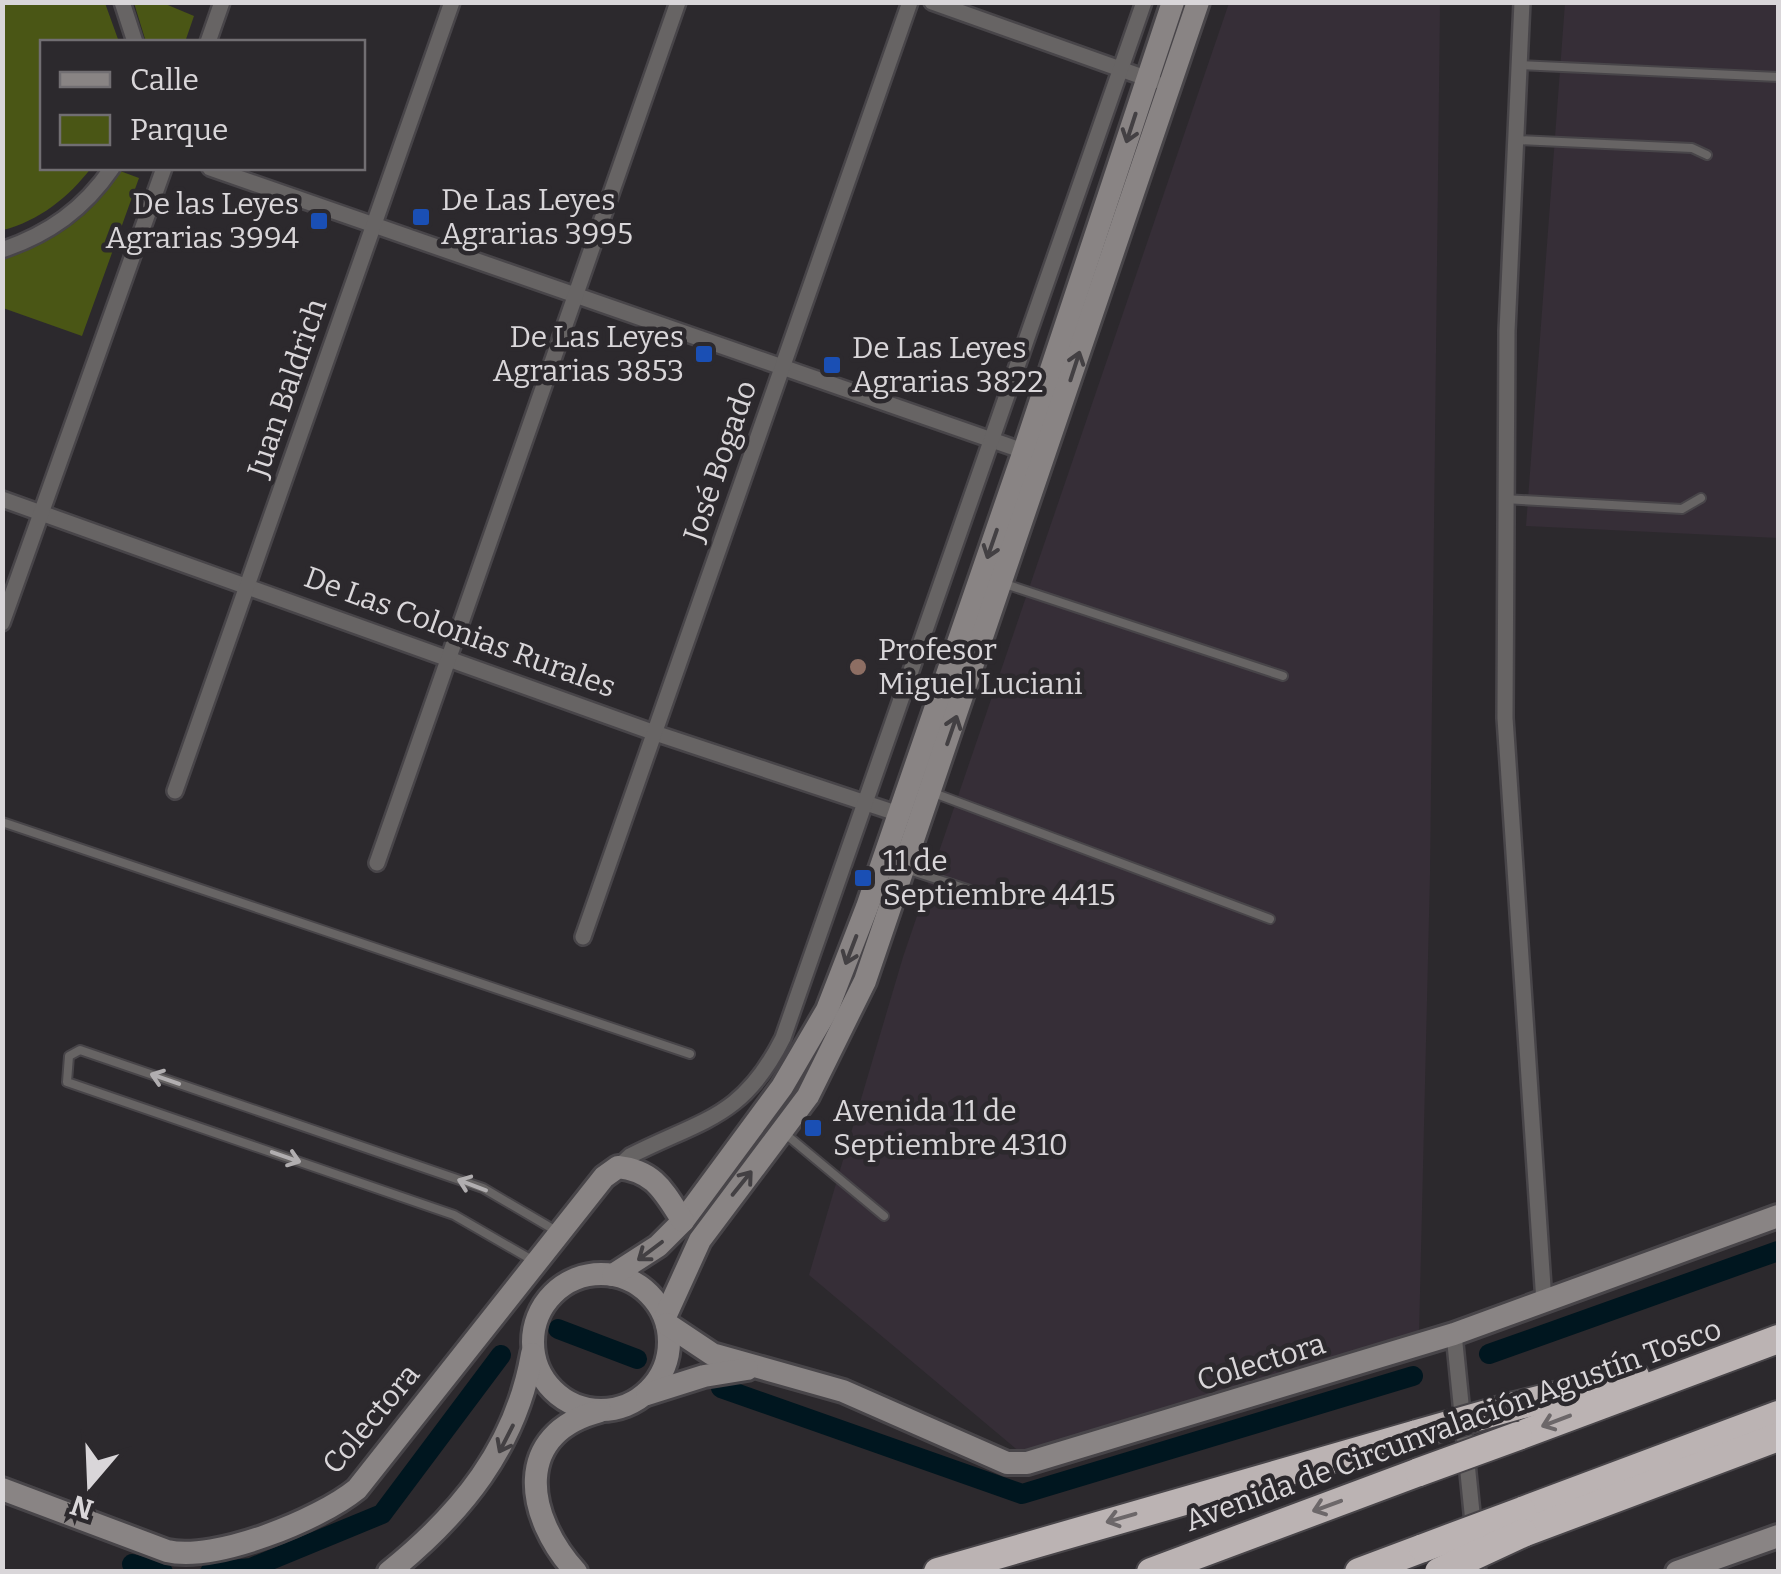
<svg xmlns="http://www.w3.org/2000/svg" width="1781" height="1574" viewBox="0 0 1781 1574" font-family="Bitter,serif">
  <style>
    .built { fill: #362e37 }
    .green { fill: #4a5615 }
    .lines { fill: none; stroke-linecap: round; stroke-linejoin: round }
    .canal { stroke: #00161f; stroke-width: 20 }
    .lane-casing { stroke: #484549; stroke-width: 12 }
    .street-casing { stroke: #484549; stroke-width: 20 }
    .secondary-casing { stroke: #484549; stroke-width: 28 }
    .highway-casing { stroke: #484549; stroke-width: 32 }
    .lane { stroke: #676464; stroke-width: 8 }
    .street { stroke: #676464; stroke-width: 15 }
    .secondary { stroke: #898484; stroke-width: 22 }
    .highway { stroke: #bbb3b3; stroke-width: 28 }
    .highway-bridge-casing { stroke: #484549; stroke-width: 32; stroke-linecap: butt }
    .highway-bridge { stroke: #bbb3b3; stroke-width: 28 }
    .oneway { stroke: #434043 }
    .oneway2 { stroke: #b1aeb0 }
    .oneway3 { stroke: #6c6769 }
    .transit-dot { fill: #1a4fb4; stroke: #2c292d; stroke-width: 4 }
    .education-dot { fill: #8d6e63; stroke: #2c292d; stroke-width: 4 }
    .labels { text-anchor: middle; stroke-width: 9; stroke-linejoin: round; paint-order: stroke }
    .poi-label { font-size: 30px; fill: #d9d6d9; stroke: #2c292d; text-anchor: start }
    .street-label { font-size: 30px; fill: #d9d6d9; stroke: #2c292d }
  </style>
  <rect width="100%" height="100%" fill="#2c292d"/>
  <!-- built -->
  <g class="built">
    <path d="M1229,3H1440L1430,874L1419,1335L1021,1453L809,1275L903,957Z"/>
    <path d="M1565,3H1778V538L1526,526Z"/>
  </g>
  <!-- green -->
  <g class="green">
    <path d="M2,3H105L119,42H42V168H91C69,197 39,221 3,230Z"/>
    <path d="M134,3H163L194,16L185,42H146Z"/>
    <path d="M120,171L139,178L82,336L3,308V257C51,246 95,214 120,171Z"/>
  </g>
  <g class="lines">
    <!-- canal -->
    <g class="canal">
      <path d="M558,1329L637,1359"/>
      <path d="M1489,1354L1778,1251"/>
      <path d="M721,1388L1022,1494L1413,1376"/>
      <path d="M132,1564L163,1572"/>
      <path d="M210,1572L251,1568L382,1514L501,1355"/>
    </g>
    <!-- lane casing -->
    <g class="lane-casing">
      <g id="lane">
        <path d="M1519,65L1778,77"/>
        <path d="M1516,140L1692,148L1707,155"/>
        <path d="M1504,499L1682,509L1701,498"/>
        <path d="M1002,583L1283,676"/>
        <path d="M931,792L1270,919"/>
        <path d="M2,822L690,1054"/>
        <path d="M909,870L970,890"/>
        <path d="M783,1132L884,1216"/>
        <path d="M532,1260L454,1215L67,1082L69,1056L80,1050L483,1188L558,1232"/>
      </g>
    </g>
    <!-- street casing -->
    <g class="street-casing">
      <g id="street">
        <path d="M122,2L135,42"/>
        <path d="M932,2L1154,81"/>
        <path d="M1522,2L1507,331L1505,718L1544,1302"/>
        <path d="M208,42L222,2"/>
        <path d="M210,168L1032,454"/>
        <path d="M2,250C49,234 84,209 112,168"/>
        <path d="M2,499L655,733L899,814"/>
        <path d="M2,623L164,168"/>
        <path d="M175,791L452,2"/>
        <path d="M377,863L678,2"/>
        <path d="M583,937L910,2"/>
        <path d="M618,1167L630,1156C703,1119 743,1118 783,1038L1144,2"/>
        <path d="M1454,1334L1478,1572"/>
      </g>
    </g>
    <!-- secondary casing -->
    <g class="secondary-casing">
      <g id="secondary">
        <circle cx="601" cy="1342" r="68"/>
        <path d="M613,1275L658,1246L683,1221L782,1087L827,1010L867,907L1024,451L1173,2"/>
        <path d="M665,1317L700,1240L808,1096L865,981L1198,2"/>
        <path d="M667,1324L712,1354L843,1391L1007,1463H1027L1454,1334L1778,1216"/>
        <path d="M647,1394L704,1376L747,1369"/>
        <path d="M2,1489L167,1551C215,1562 319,1520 357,1489L604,1177L618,1167C655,1171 664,1192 683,1221"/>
        <path d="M389,1572C461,1514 516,1447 532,1354"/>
        <path d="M576,1572C525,1516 512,1434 600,1411"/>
        <path d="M1677,1572L1778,1536"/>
      </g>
    </g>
    <!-- highway casing -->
    <g class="highway-casing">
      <g id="highway">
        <path d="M1515,1406L1635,1376"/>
        <path d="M1518,1436L1778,1339"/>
        <path d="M1522,1511L1778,1415"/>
        <path d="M1523,1533L1778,1437"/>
        <path d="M938,1572L1417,1434"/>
        <path d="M1151,1572L1419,1472"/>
        <path d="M1359,1572L1423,1548"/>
      </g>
    </g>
    <!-- lane -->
    <use href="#lane" class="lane"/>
    <!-- street -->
    <use href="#street" class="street"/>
    <!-- secondary -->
    <use href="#secondary" class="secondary"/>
    <!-- highway -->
    <use href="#highway" class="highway"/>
    <!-- highway-bridge casing -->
    <g class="highway-bridge-casing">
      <g id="highway-bridge">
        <path d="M1417,1434L1515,1406"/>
        <path d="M1419,1472L1518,1436"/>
        <path d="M1423,1548L1522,1511"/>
        <path d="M1439,1572L1523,1533"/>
      </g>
    </g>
    <!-- highway-bridge -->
    <use href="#highway-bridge" class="highway-bridge"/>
  </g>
  <!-- one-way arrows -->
  <defs><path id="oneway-shaft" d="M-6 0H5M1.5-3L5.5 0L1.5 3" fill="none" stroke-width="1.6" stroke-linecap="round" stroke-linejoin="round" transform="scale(2.5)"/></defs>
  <g class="oneway">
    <use href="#oneway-shaft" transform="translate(1131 128) rotate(108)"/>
    <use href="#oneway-shaft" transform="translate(1075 366) rotate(-72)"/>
    <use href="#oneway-shaft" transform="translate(992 544) rotate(109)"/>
    <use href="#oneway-shaft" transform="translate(952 730) rotate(-71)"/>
    <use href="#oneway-shaft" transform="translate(851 950) rotate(111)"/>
    <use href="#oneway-shaft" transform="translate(742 1183) rotate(-51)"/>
    <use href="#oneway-shaft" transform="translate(650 1251) rotate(143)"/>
    <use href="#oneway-shaft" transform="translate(506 1439) rotate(117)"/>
  </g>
  <g class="oneway2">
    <use href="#oneway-shaft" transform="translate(165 1079) rotate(-161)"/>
    <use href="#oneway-shaft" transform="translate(286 1157) rotate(19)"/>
    <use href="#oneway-shaft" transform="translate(472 1185) rotate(-159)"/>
  </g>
  <g class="oneway3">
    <use href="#oneway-shaft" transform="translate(1556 1421) rotate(159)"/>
    <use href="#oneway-shaft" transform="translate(1327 1506) rotate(160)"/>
    <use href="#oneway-shaft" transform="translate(1121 1518) rotate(164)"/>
  </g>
  <!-- markers -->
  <g class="transit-dot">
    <rect x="411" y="207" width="20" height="20" rx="5"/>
    <rect x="309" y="211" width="20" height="20" rx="5"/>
    <rect x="694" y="344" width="20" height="20" rx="5"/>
    <rect x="822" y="355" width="20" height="20" rx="5"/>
    <rect x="853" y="868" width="20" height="20" rx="5"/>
    <rect x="803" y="1118" width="20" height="20" rx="5"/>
  </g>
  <circle class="education-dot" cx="858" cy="667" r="10"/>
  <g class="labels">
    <!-- poi labels -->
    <g class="poi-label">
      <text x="441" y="210">De Las Leyes<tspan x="441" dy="34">Agrarias 3995</tspan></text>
      <text x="299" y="214" text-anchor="end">De las Leyes<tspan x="299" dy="34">Agrarias 3994</tspan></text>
      <text x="684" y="347" text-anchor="end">De Las Leyes<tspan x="684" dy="34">Agrarias 3853</tspan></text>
      <text x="852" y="358">De Las Leyes<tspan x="852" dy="34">Agrarias 3822</tspan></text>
      <text x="878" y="660">Profesor<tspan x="878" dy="34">Miguel Luciani</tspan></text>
      <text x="883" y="871">11 de<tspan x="883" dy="34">Septiembre 4415</tspan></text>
      <text x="833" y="1121">Avenida 11 de<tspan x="833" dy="34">Septiembre 4310</tspan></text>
    </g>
    <!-- street labels -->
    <g class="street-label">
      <text transform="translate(287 388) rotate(-71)" y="10">Juan Baldrich</text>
      <text transform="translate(720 461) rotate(-71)" y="10">José Bogado</text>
      <text transform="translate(460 632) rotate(20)" y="10">De Las Colonias Rurales</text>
      <text transform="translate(1261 1362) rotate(-17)" y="10">Colectora</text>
      <text transform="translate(371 1419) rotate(-50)" y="10">Colectora</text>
      <text transform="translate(1453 1425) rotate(-20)" y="10">Avenida de Circunvalación Agustín Tosco</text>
    </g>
  </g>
  <!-- border -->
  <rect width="1781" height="1574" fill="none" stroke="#d9d6d9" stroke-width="10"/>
  <!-- legend -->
  <rect x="40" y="40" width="325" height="130" fill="#2c292d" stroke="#716e72" stroke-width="2.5"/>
  <rect x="60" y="72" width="50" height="15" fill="#898484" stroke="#716e72" stroke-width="2.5"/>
  <text x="130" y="90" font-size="30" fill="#d9d6d9">Calle</text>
  <rect x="60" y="115" width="50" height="30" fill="#4a5615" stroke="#716e72" stroke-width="2.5"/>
  <text x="130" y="140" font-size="30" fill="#d9d6d9">Parque</text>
  <!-- north arrow -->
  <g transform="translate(90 1484) rotate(199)" stroke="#2c292d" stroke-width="8" paint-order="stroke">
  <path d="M0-8L18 38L0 25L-18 38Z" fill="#d9d6d9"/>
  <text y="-15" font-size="28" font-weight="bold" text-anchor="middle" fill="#d9d6d9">N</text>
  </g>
</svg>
